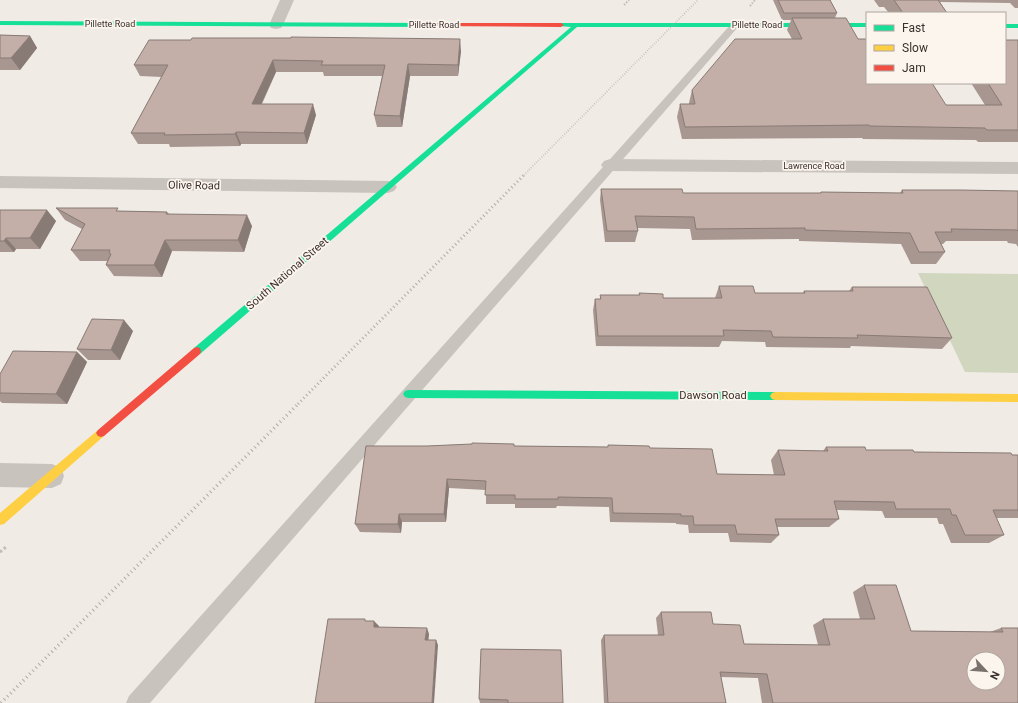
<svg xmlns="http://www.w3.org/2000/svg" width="1018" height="703" viewBox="0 0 1018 703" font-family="Roboto,sans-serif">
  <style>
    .green { fill: #d1d6bf }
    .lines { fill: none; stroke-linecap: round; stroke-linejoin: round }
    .path-far1 { stroke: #c2bbb6; stroke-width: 2; stroke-dasharray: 1.5 1.5; stroke-linecap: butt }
    .path { stroke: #c2bbb6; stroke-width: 3; stroke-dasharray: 2.5 2.5; stroke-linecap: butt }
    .lane { fill: #c9c3be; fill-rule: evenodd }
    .street { fill: #c9c3be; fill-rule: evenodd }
    .fast { fill: #16e098; fill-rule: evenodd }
    .slow { fill: #ffcf43; fill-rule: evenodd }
    .jam { fill: #f24e42; fill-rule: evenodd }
    .rail-far2 { stroke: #b1aca8; stroke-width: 2; stroke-dasharray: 0.5 2; stroke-linecap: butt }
    .rail-far1 { stroke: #b1aca8; stroke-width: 3; stroke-dasharray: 1 3; stroke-linecap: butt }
    .rail { stroke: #b1aca8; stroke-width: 3.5; stroke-dasharray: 1 3.5; stroke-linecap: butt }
    .wall { fill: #a89690 }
    .shaded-wall { fill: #887a75 }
    .building { fill: #c3afa7; stroke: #887a75; fill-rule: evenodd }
    .labels { text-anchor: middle; stroke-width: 3.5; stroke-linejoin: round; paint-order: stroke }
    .far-street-label { font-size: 9px; fill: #3b302b; stroke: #fbf5ee }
    .street-label { font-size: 11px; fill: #3b302b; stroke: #fbf5ee }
  </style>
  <rect width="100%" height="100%" fill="#f0ebe5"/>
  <!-- green -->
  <path class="green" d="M918,273L1018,274V373L965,372Z"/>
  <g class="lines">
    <!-- path-far1 -->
    <g class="path-far1">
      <path d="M624,5L629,0"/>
      <path d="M750,6L755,0"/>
    </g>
    <!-- path -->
    <path class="path" d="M0,552L6,547"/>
    <!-- lane -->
    <path class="lane" d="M735,22L738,23L740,25L738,27L150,703H126L129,696L732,23Z"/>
    <!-- street -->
    <g class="street">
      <path d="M280,0H294L283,25L281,28L276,29L271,28L269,25Z"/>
      <path d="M610,159L1018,162V174L610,171L604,169L601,165L604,161Z"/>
      <path d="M0,176L388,181L394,183L397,187L394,191L388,193L0,188Z"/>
      <path d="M0,463L52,464L61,468L64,476L61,484L52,488L0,487Z"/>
    </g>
    <!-- fast -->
    <g class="fast">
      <path d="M0,21L430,23L433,25L430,27L0,25Z"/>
      <path d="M561,23H867V27H577L200,354H194L193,351L194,348L571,27L559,26V24Z"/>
      <rect x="1005" y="24" width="13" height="4"/>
      <path d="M408,390L775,392L778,393L780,396L778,399L775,400L408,398L405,397L403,394L405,391Z"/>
    </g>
    <!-- slow -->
    <g class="slow">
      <path d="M775,392L1018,394V402L775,400L772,399L770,396L772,393Z"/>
      <path d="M101,429L104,430L106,433L104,436L4,524L0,525V513L98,430Z"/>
    </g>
    <!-- jam -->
    <g class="jam">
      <path d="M430,23H561L564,25L561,27L428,26V24Z"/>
      <path d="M197,347L200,348L201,351L200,354L104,436L101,437L98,436L96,433L98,430L194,348Z"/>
    </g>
    <!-- rail-far2 -->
    <path class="rail-far2" d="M524,175L698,0"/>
    <!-- rail-far1 -->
    <path class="rail-far1" d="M298,404L525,174"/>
    <!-- rail -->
    <path class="rail" d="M1,703L299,403"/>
  </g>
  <!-- wall -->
  <g class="wall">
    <path d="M773,0H830L837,13L835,18L858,39L946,105H985L971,83H1005L1018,40V142H978L976,140L863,139L862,138L682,139L677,117L680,104H689V103L692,90L792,39L787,30L791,20H782Z"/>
    <path d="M874,0H1018V8H1015L1010,3L940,2L947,13H889L884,7H879Z"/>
    <path d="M0,35L30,36L37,48L20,70H0Z"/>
    <path d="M461,51L458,76H410L402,127H377L374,115L382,76H324L323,72H276L262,104L316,115L307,144H241L240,146L170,147L169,144H138L131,133L162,77L140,76L134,65Z"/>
    <path d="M601,189L683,193H820L821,192L900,193L902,190L1018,191V247L1016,244L1008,243L1007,241H946L943,244H941L945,252L936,264H911L901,244L799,241V239L692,240L690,229L637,228L638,231L635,242H605L600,200Z"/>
    <path d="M56,208L120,211L167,212L169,214L252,226L244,252L172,251L162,277L114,276L106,265L107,261H80L71,250L82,229L65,220Z"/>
    <path d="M0,210L56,221L40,249H16L14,252H0Z"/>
    <path d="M719,286L755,293H803L804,291H849L852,287L952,338L942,349L851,346L850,348L766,347L765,342L722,341L719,347L596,346L593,310L595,299H600V295H639V293L663,298H715Z"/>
    <path d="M133,331L120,360H88L77,349Z"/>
    <path d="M77,352L87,362L67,404L2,403L0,401V374Z"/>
    <path d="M608,445L650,448L717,474L774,475L771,460L778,450L823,451L826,447L866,450L914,452L1018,455V518H996L1004,535L989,543H951L943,524H939L937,518H885L882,511L837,510L839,519L829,527H777L779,535L771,543L730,542L728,533H689L688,525L676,524V523L610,522L609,507L557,506L556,508H515V504H486V490L449,488L446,522H402L401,533L360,532L355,524L514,446L608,447Z"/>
    <path d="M864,585L911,631L990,632L1001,628H1018V703H762L758,678L721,677L726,703H604L601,640L604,635H658L656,618L661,612L713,624L744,644L818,645L813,625L823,619H860L853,592Z"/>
    <path d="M481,649L563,703H480L479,699Z"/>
  </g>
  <!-- shaded-wall -->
  <g class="shaded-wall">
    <path d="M30,36L37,48L20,70L11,58Z"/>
    <path d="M460,39L461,51L458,76V65Z"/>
    <path d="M273,60L276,72L256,115L252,104Z"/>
    <path d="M408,64L410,76L402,127L400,116Z"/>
    <path d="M313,104L316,115L307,144L304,133Z"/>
    <path d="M236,132L241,144L240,146L235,134Z"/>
    <path d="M47,210L56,221L40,249L30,238Z"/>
    <path d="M247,215L252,226L244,252L238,240Z"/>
    <path d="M6,238L16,249L14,252L4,241Z"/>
    <path d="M165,240L172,251L162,277L154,265Z"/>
    <path d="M124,320L133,331L120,360L111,350Z"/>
    <path d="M77,352L87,362L67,404L56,394Z"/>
    <path d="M447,479L449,488L446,522L444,514Z"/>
    <path d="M399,514L402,522L401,533L398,524Z"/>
    <path d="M374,621L379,626L378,632L374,627Z"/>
    <path d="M427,628L429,634L428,645L425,640Z"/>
    <path d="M436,640L438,645L434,703H432Z"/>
  </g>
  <!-- building -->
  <g class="building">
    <path d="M778,0H830L837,13H784Z"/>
    <path d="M894,0H938L947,13H903Z"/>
    <path d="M792,18H846L858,39H867V83H932L946,105H1002L988,83H1005V40H1018V130H987L985,128L870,126L869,125L685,127L680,104H695L692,90L735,39H802Z"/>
    <path d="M0,35L30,36L11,58H0Z"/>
    <path d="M291,37L460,39L458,65L408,64L400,116L374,115L385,65H321L323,61L273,60L252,104H313L304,133L236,132L235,134L164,135L165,133H131L168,65H134L149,40H191L192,38H291Z"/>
    <path d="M601,189H682L683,193H821V192L903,193L902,190H960L1018,191V231L1017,230L951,229L952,232H935L945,252H919L910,233L805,230V228L696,229L694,217L635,216L638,231H607Z"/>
    <path d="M56,208H118L116,211L167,212L166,214L247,215L238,240H165L154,265H106L111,254L109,253L110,250H71L85,224Z"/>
    <path d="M0,210H47L30,238H6L4,241H0Z"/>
    <path d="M719,286H753L755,293H805L804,291H853L852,287H927L952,338L857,335L858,338L773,337L771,331L723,330L724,336H598L595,299H601L600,295H640L639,293L663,294V298H722Z"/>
    <path d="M92,319L124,320L111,350L77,349Z"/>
    <path d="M13,351L77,352L56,394L0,393V374Z"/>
    <path d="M472,443L514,444V446L608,447V445L649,446L650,448L712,449L717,474L785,475L778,450L828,451L826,447H865L866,450H913L914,452L1011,453L1012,455H1018V510H993L1004,535H965L956,515H952L950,509H896L894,502L834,501L839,519H775L779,535L737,534L735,525H694L693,516H681V514L613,513L612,498L558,497V499H515V495H485L486,481L447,479L444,514H399L398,524H355L366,446H427L472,444Z"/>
    <path d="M864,585H896L911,631L1003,632L1001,628H1018V703H773L767,674L720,672L726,703H608L604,635H664L661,612H711L713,624L740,625L744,644L830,645L823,619H875ZM974,659H998V683H974Z"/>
    <path d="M328,619H365V621H374V627L427,628L425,640H436L432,703H315Z"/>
    <path d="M481,649L561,650L563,703H508V700L479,699Z"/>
  </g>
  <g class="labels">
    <!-- far-street labels -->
    <g class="far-street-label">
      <text x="110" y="27">Pillette Road</text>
      <text x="434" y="28">Pillette Road</text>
      <text x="757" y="28">Pillette Road</text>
      <text x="814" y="169">Lawrence Road</text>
    </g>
    <!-- street labels -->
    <g class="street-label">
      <text transform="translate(194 185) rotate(1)" y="4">Olive Road</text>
      <text transform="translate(287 273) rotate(-41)" y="4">South National Street</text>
      <text x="713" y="399">Dawson Road</text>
    </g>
  </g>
  <!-- legend -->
  <rect x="866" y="12" width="140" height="72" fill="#fbf5ee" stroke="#aea6a0"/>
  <rect x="874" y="25" width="20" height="6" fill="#16e098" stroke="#aea6a0"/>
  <text x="902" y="32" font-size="12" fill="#3b302b">Fast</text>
  <rect x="874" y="45" width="20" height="6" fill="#ffcf43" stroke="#aea6a0"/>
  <text x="902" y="52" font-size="12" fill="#3b302b">Slow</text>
  <rect x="874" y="65" width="20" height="6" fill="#f24e42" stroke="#aea6a0"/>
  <text x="902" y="72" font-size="12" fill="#3b302b">Jam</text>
  <!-- north arrow -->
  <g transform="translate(986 671) rotate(116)"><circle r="19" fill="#fbf5ee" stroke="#aea6a0"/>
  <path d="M0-3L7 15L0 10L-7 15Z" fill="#7a716c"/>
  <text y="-6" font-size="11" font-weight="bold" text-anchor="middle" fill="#3b302b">N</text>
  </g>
</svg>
